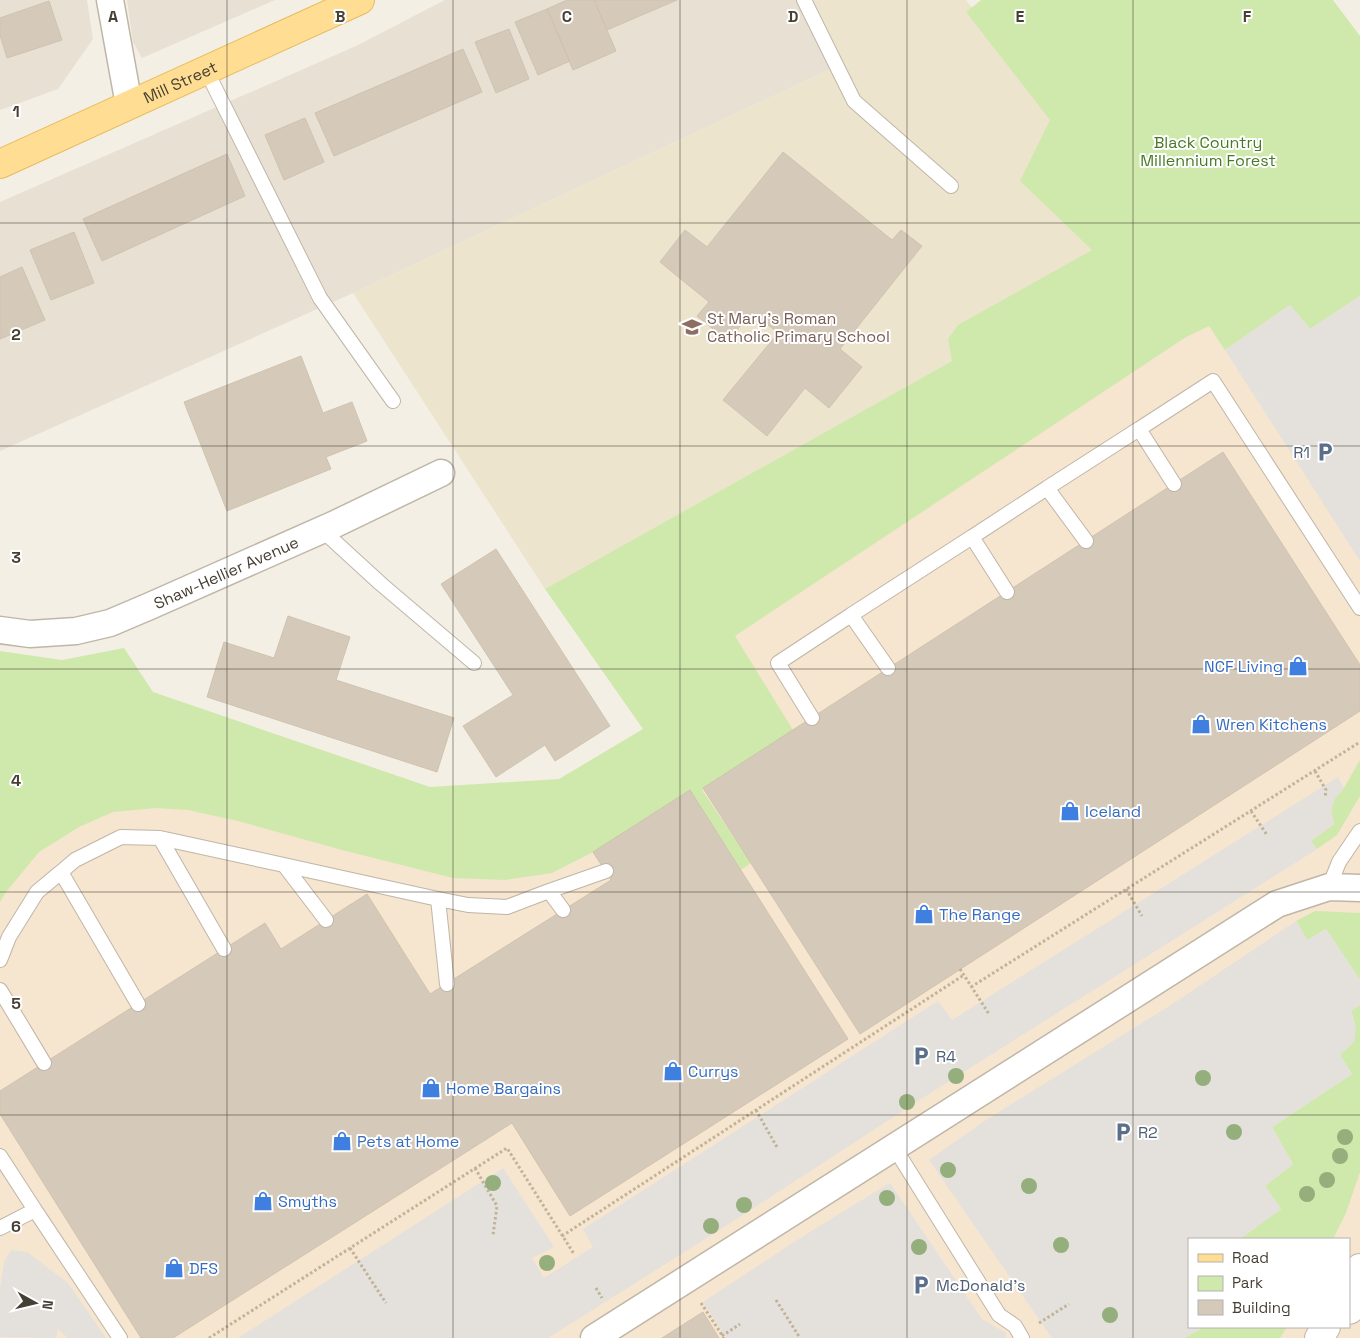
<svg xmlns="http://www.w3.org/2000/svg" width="1360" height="1338" font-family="'Space Grotesk',sans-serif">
<rect width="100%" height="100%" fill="#f3efe5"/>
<path fill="#e7e0d3" d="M0,0H87L93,39L58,89L0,110Z
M127,0H275L142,58L133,42Z
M445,0H800L833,68L353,293L0,451V202L356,46Z"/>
<path fill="#f6e5cf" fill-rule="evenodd" d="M1360,233V1338H0V695L512,815L671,741L545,589L952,361ZM1189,1239H1349V1327H1189Z"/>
<path fill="#ede4ce" d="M800,0H966L1153,242L952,361L545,589L353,293L833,68Z"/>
<path fill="#cfe9ac" d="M981,0H1333L1360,36V296L1310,329L1290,305L1225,350L1209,326L1186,337L735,636L793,730L702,790L751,863L741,870L690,790L593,852L552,873L505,880L453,878L342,850L238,821L188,810L156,808L113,812L79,827L39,852L6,892L0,902V651L62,660L124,648L153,692L430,787L559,779L643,729L545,589L952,361L948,339L958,325L1092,250L1020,181L1050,120L966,12Z
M1360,760V796L1337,835L1317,849L1311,841L1334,824L1331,811L1335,798L1344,788Z
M1315,911L1360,913V980L1326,929L1307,940L1296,921Z
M1360,1005V1172L1346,1213L1333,1239H1240L1281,1209L1265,1186L1293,1164L1272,1127L1352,1074L1340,1055L1356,1028L1351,1010Z
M1204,1327H1287L1280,1338H1184Z"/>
<path fill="#e4e1dd" d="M1360,296V561L1225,350L1290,305L1310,329Z
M1338,777L1344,788L1335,798L1331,811L1334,824L1311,841L1317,849L932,1092L729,1224L548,1338H238L503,1168L554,1247L532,1258L544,1278L593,1247L583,1229L938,1001L952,1020Z
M1296,921L1307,940L1326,929L1360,980V1005L1351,1011L1356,1028L1354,1042L1340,1055L1352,1074L1272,1127L1293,1164L1265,1186L1281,1209L1240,1239H1189V1327H1204L1184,1338H1052L929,1160L986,1120L1171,1005Z
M890,1183L982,1319L1006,1333L1005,1338H726L703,1302L808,1233Z
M11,1250L27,1252L68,1283L106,1338H68L58,1329L56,1338L0,1337V1289L4,1262Z"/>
<path fill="#d5caba" stroke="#d0c2ad" d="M567,0H594L616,51L573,70L547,9Z
M594,0H677L607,30Z
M49,1L62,40L7,58L0,35V18Z
M547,9L570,61L538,75L515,22Z
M509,29L529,79L496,93L475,42Z
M463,49L482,92L334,156L315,113Z
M305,118L324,162L284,180L265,135Z
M783,152L892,240L901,230L922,246L840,349L862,367L829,408L805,388L767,436L723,400L778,333L752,312L728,341L697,316L709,302L660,262L685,230L707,247Z
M227,154L245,196L102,261L83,219Z
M74,232L94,283L51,300L30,250Z
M22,267L45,320L0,339V277Z
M301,356L323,413L352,402L367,441L326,457L331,469L227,511L184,402Z
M1223,452L1360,665V711L860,1034L703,788Z
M496,549L610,726L555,761L545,745L496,777L463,726L513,695L441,584Z
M288,616L350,637L336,680L454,718L437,772L207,697L224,642L274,658Z
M690,790L848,1039L570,1216L512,1123L173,1338H141L0,1114V1091L265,923L281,949L367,894L430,994L611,880L593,852Z
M703,1312L719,1338H662Z"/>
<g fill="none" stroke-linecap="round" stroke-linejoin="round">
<defs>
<path id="service" d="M804,0L854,101L951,186
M206,70L320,298L393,401
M1139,429L1213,381L1360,608
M1047,488L1139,429L1174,484
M322,530L381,584L474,663
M972,537L1047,488L1086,541
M851,615L972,537L1007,592
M812,718L778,663L851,615L888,668
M1329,887L1339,862L1360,831
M563,910L549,891L606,871
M326,920L284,865L438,899
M224,949L160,838L284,865
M0,960L9,937L37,892L61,872
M447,984L438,899L468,905L507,907L549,891
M0,990L44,1063
M138,1004L61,872L75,860L121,837L160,838
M894,1147L999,1315L1015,1326L1022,1338
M0,1156L35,1210L0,1228
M35,1210L120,1338"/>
<g id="minor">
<path d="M110,0L129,105"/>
<path id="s1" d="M0,630L30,634L76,631L110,623L150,606L333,525L441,473"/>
<path d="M594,1338L1277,904L1329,887L1360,888"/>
</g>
<path id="tertiary" d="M1349,1288L1360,1268
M1349,1310L1360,1302
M1319,1338L1326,1327"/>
<g id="primary">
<path id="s2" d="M0,164L360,0"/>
</g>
</defs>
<use href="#service" stroke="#bfb6a7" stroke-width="16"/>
<use href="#minor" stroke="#bfb6a7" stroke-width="29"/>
<use href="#tertiary" stroke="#bfb6a7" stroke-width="30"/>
<use href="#primary" stroke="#e7bb5f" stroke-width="30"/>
<path stroke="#c1b298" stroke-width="3" stroke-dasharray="2.5 2.5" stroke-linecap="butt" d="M1315,771L1326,790L1325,798
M1251,811L1267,835
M1126,889L1142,916
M960,969L989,1014
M971,987L1360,742
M756,1110L778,1149
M475,1168L497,1206L493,1235
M562,1236L964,975
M350,1248L386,1303
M596,1288L602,1298
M776,1300L800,1338
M701,1303L724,1338
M1039,1323L1069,1304
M722,1336L740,1324
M209,1338L507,1148L574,1254"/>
<use href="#service" stroke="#fff" stroke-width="14"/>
<use href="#minor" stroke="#fff" stroke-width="26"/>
<use href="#tertiary" stroke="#fff" stroke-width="28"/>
<use href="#primary" stroke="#ffdd92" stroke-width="28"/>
</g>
<g fill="#94ae7c">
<circle cx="956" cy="1076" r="8"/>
<circle cx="1203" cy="1078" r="8"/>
<circle cx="907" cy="1102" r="8"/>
<circle cx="1234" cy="1132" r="8"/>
<circle cx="1345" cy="1137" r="8"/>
<circle cx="1340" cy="1156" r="8"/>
<circle cx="948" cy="1170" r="8"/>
<circle cx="1327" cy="1180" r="8"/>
<circle cx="493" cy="1183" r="8"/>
<circle cx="1029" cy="1186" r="8"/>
<circle cx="1307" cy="1194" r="8"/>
<circle cx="887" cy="1198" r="8"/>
<circle cx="744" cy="1205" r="8"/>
<circle cx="711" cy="1226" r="8"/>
<circle cx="1061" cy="1245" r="8"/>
<circle cx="919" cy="1247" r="8"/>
<circle cx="547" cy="1263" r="8"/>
<circle cx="1110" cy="1315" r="8"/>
</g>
<path fill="none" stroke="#463f34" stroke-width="1" stroke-opacity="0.55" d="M227,0V1338M453,0V1338M680,0V1338M907,0V1338M1133,0V1338M0,223H1360M0,446H1360M0,669H1360M0,892H1360M0,1115H1360"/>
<defs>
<symbol id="school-bare" viewBox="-9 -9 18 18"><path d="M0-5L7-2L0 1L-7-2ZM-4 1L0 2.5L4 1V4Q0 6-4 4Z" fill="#8d6e63" stroke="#fff" stroke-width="2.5" paint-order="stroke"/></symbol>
<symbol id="parking-bare" viewBox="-9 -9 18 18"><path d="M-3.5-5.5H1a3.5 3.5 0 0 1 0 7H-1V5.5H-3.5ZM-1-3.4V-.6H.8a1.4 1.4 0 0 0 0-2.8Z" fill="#5c6f8a" stroke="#fff" stroke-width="2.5" paint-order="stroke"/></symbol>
<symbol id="shop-bare" viewBox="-9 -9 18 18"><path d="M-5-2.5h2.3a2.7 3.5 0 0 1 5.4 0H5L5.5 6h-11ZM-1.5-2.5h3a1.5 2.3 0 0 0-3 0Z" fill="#3f7fe0" stroke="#fff" stroke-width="2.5" paint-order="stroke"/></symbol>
</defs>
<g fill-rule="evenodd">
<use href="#school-bare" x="678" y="313" width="28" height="28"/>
<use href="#parking-bare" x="1311" y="438" width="28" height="28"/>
<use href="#shop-bare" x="1284" y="652" width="28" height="28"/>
<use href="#shop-bare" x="1187" y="710" width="28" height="28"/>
<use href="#shop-bare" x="1056" y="797" width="28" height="28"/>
<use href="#shop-bare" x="910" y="900" width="28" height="28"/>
<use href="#parking-bare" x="907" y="1042" width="28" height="28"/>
<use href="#shop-bare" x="659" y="1057" width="28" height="28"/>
<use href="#shop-bare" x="417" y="1074" width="28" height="28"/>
<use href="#parking-bare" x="1109" y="1118" width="28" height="28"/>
<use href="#shop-bare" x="328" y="1127" width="28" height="28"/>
<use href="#shop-bare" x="249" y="1187" width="28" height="28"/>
<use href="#shop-bare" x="160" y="1254" width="28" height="28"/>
<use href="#parking-bare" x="907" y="1271" width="28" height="28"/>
</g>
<g text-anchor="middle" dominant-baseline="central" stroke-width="4" stroke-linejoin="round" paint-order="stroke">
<g font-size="16" fill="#463f34" stroke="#fff">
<text stroke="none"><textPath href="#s2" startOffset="198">Mill Street</textPath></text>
<text stroke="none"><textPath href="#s1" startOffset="238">Shaw-Hellier Avenue</textPath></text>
</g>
<g font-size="16" fill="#477926" stroke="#fff">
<text x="1208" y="142">Black Country<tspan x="1208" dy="18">Millennium Forest</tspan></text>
</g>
<g font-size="16" fill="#785e54" stroke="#fff" text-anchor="start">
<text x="707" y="318">St Mary's Roman<tspan x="707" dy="18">Catholic Primary School</tspan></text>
</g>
<g font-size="16" fill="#4e5e75" stroke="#fff" text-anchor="start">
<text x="1310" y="452" text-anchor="end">R1</text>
<text x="936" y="1056">R4</text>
<text x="1138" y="1132">R2</text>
<text x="936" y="1285">McDonald's</text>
</g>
<g font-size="16" fill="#366cbe" stroke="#fff" text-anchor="start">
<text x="1283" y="666" text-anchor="end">NCF Living</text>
<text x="1216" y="724">Wren Kitchens</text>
<text x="1085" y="811">Iceland</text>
<text x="939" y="914">The Range</text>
<text x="688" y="1071">Currys</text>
<text x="446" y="1088">Home Bargains</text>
<text x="357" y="1141">Pets at Home</text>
<text x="278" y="1201">Smyths</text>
<text x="189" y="1268">DFS</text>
</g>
</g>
<g font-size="16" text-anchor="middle" font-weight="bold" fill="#463f34" stroke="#fff" stroke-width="4" stroke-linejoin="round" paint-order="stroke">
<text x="113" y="22">A</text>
<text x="340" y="22">B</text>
<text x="567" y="22">C</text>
<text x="793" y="22">D</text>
<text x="1020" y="22">E</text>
<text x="1247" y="22">F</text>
<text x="16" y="117">1</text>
<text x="16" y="340">2</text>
<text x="16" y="563">3</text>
<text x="16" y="786">4</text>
<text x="16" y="1009">5</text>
<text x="16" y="1232">6</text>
</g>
<rect x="1188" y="1238" width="162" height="90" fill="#ffffff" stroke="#b5b2ae"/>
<rect x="1198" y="1254" width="25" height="8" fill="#ffdd92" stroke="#b5b2ae"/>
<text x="1232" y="1263" font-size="15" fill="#463f34">Road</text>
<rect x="1198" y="1276" width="25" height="15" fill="#cfe9ac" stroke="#b5b2ae"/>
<text x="1232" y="1288" font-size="15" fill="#463f34">Park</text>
<rect x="1198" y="1300" width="25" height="15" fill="#d5caba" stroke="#b5b2ae"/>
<text x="1232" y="1313" font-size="15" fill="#463f34">Building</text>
<g transform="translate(35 1303) rotate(98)" stroke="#ffffff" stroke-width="4" paint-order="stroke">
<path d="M0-4L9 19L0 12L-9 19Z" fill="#463f34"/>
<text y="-8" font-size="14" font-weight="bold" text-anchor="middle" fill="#463f34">N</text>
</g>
</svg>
